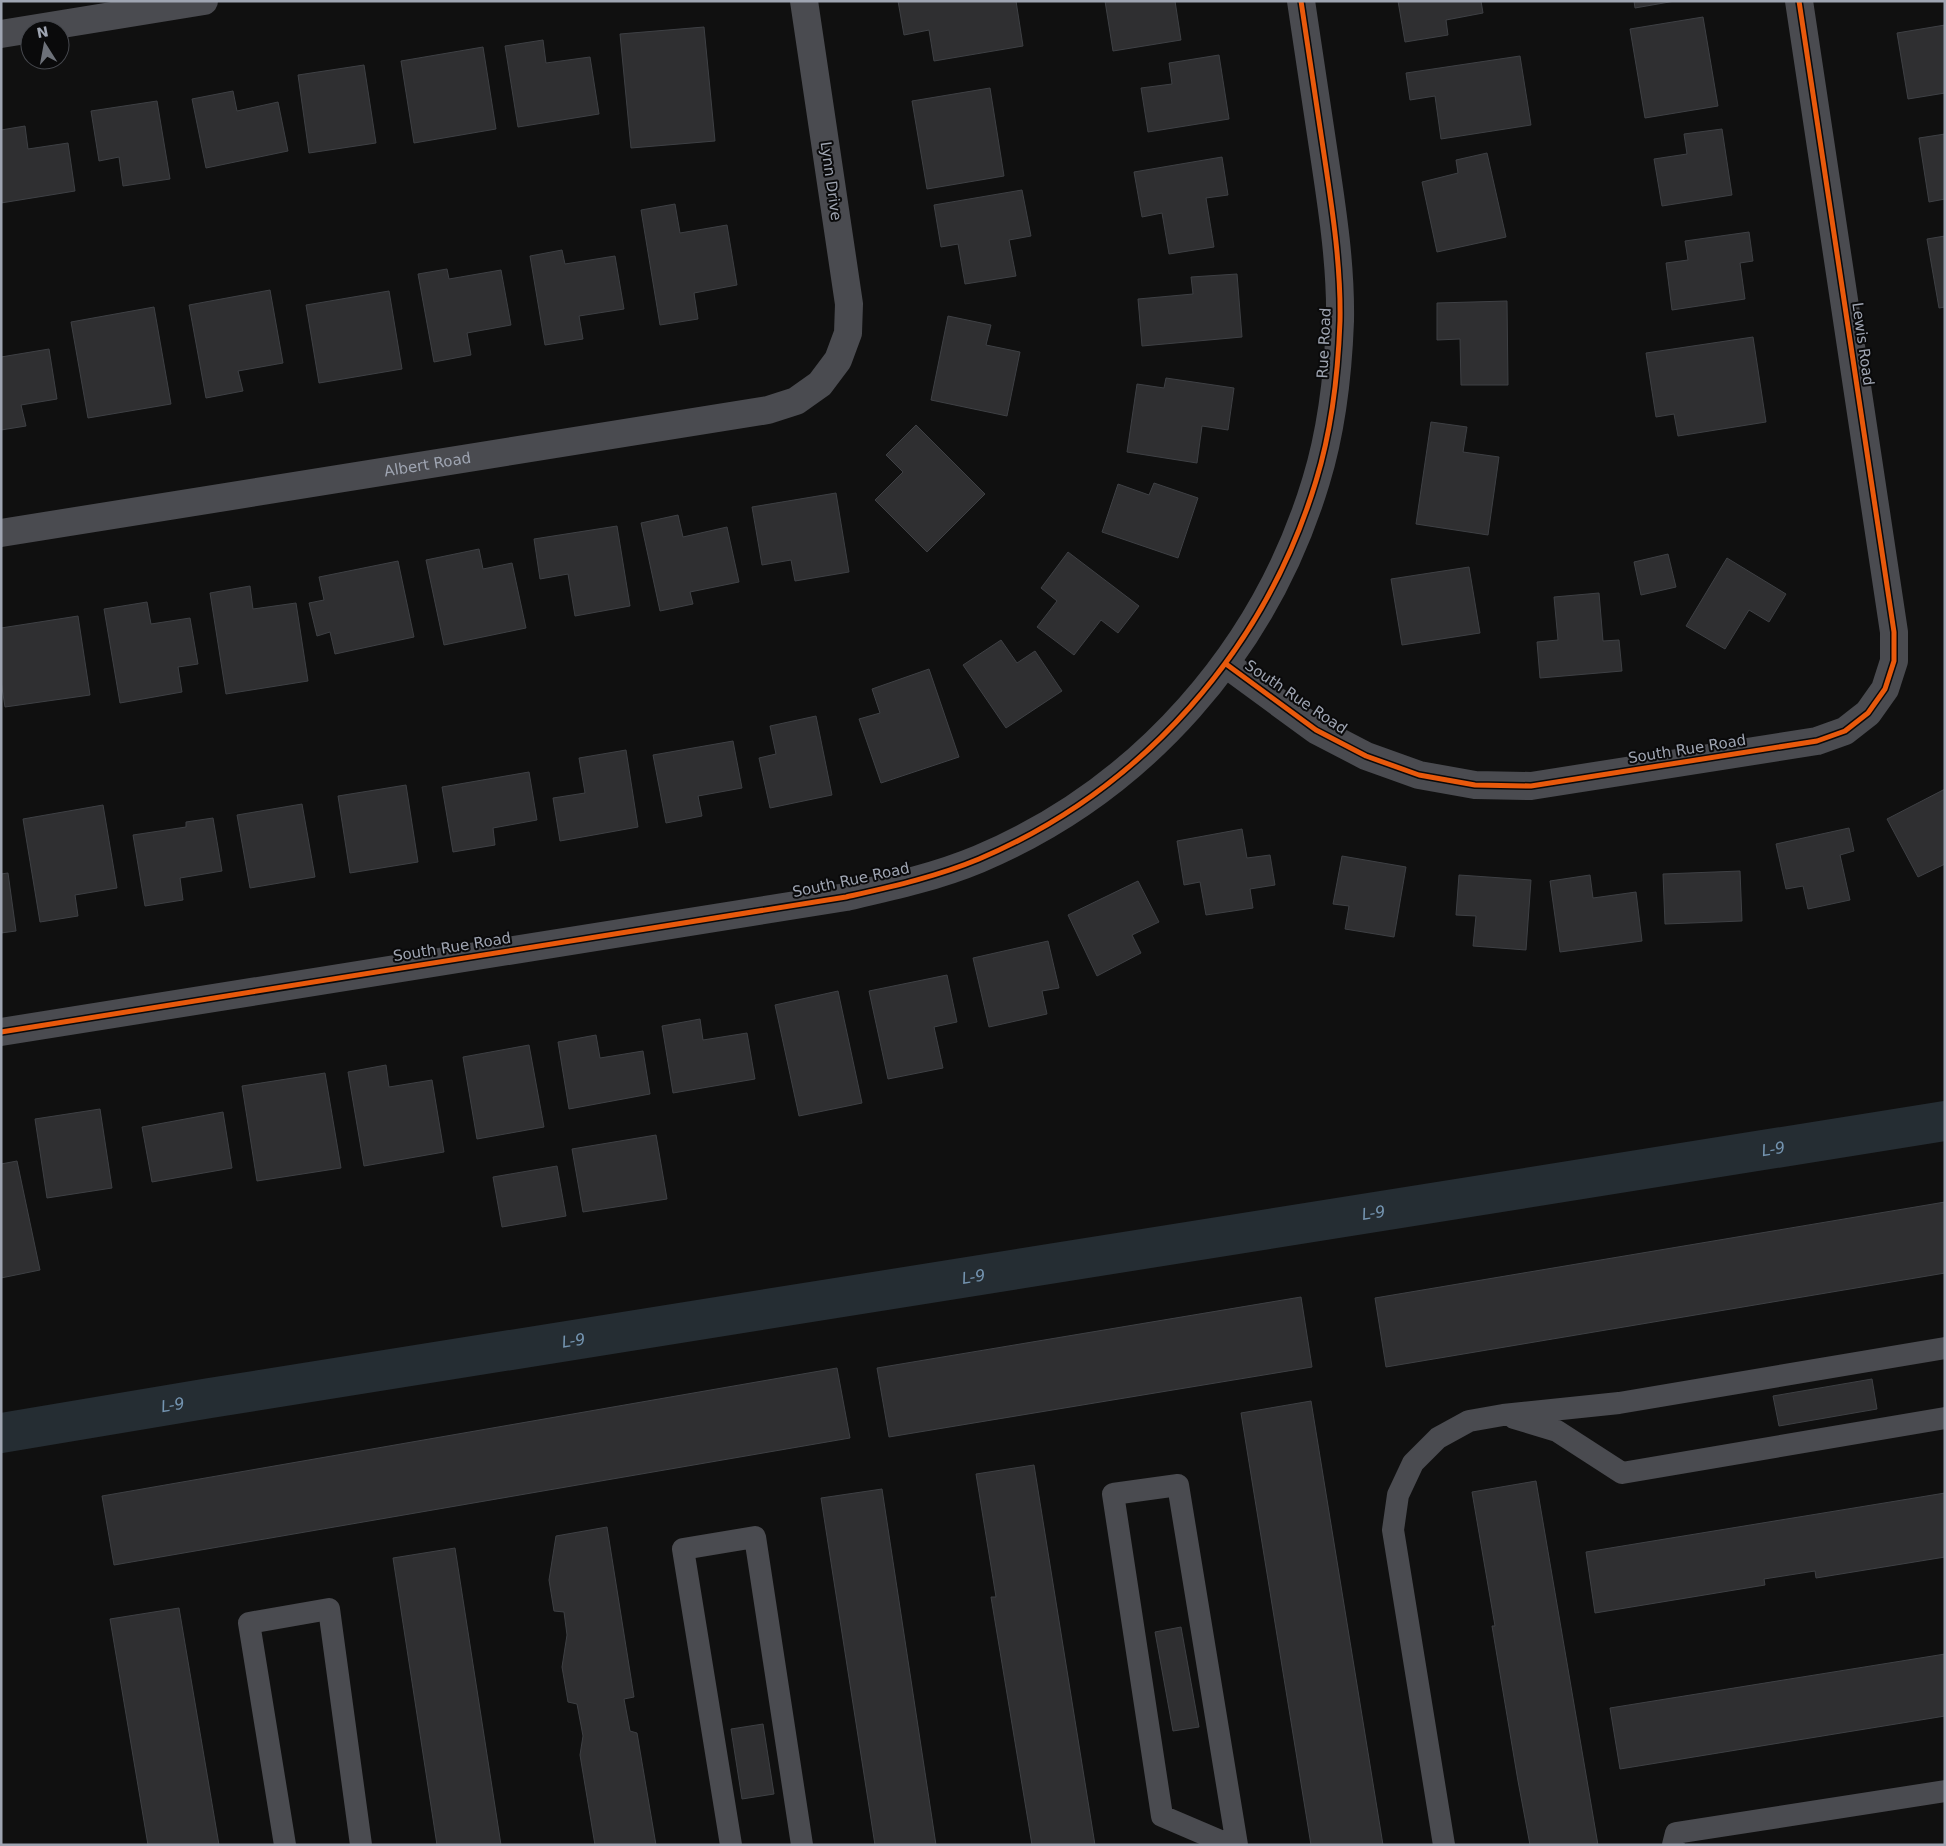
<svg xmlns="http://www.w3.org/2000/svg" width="1946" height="1846" font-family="'DejaVu Sans',sans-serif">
<rect width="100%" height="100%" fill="#101010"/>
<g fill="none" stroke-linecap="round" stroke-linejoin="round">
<path stroke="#252d33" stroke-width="40" id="s1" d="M1,1433L210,1398L1945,1121"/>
</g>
<path fill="#2f2f31" stroke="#3e4044" d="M898,1H1016L1023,46L934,61L929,30L904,35Z
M1105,1H1175L1181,40L1113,51Z
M1398,1H1481L1483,13L1446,20L1448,35L1405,42Z
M1634,1H1675L1635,8Z
M1703,17L1718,106L1645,118L1630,29Z
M1945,25V93L1908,99L1897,33Z
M704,27L715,141L631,148L620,34Z
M543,40L546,63L590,57L599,114L518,127L505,46Z
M483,47L496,129L414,143L401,61Z
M1219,55L1229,119L1148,132L1141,88L1172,84L1169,63Z
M1520,56L1531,125L1441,139L1435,96L1410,100L1406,73Z
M364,65L376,143L309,153L298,75Z
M990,88L1004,176L927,189L912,101Z
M233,91L237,111L278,102L288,151L206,168L192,99Z
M157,101L170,179L123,186L119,157L99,161L91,111Z
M25,126L28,149L68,143L75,191L1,203V130Z
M1722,129L1732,195L1662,206L1654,159L1687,154L1684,134Z
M1945,134V199L1929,202L1919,138Z
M1487,153L1506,237L1437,252L1422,182L1458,173L1456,160Z
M1222,157L1228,195L1206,198L1214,247L1169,254L1162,213L1142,217L1134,172Z
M1022,190L1031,236L1009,240L1016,276L965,284L958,244L941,247L934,205Z
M675,204L680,233L727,225L737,285L694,293L698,319L660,325L641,210Z
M1749,232L1753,261L1740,263L1745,299L1672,310L1666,263L1688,260L1685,241Z
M1945,236V307L1939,308L1927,239Z
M562,250L565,264L615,256L624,309L579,316L583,339L545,345L530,256Z
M447,269L449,279L501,270L511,325L467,333L471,355L434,362L418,274Z
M1237,274L1242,337L1142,346L1138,299L1193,294L1191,277Z
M270,290L283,363L238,371L243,391L206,398L189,305Z
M389,291L402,369L319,383L306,305Z
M1507,301L1508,385H1461L1460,339L1437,340V303Z
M154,307L171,404L88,418L71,322Z
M948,316L991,325L986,345L1020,352L1007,416L931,400Z
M1753,337L1766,422L1678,436L1674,414L1656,417L1646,353Z
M49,349L57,399L21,405L26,426L1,430V357Z
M1166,378L1234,388L1228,430L1202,426L1197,463L1127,452L1137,384L1164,388Z
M1431,422L1467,427L1463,452L1499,457L1488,535L1416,524Z
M916,425L985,494L927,552L875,500L903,472L886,455Z
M1154,483L1198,498L1178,558L1102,532L1118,484L1149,495Z
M836,493L849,572L795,581L791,560L762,565L752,507Z
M678,515L683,537L727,527L739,582L690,592L693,604L660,611L641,523Z
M617,526L630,606L575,616L568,574L540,579L534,539Z
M479,549L483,569L512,563L526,628L444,645L426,560Z
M1068,552L1139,606L1118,633L1101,620L1074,655L1037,627L1057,601L1041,588Z
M1668,554L1676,587L1641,595L1634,562Z
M1727,558L1786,594L1769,622L1749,610L1725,649L1686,626Z
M398,561L414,637L335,654L330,632L317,636L309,603L324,600L319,577Z
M1469,567L1480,633L1402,645L1391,579Z
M250,586L253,609L296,603L308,681L226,694L210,593Z
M1599,593L1603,641L1619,640L1622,671L1540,678L1537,642L1558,640L1554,597Z
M147,602L151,624L190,618L198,664L178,667L182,692L120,703L104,609Z
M78,616L90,695L5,707L1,681V628Z
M1001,640L1017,663L1035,651L1062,691L1006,728L963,665Z
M929,669L959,757L881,783L859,719L880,713L872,689Z
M816,716L832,795L770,808L759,758L776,754L770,726Z
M733,741L742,788L698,796L702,816L666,823L653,755Z
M626,750L638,827L560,841L553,798L585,793L579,758Z
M529,772L537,820L493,828L495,845L453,852L442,787Z
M406,785L418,862L350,873L338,796Z
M1945,789V864L1918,877L1887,819Z
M302,804L315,877L250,888L237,815Z
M103,805L117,888L75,895L78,916L40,922L23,819Z
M213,818L222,871L180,878L183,900L145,906L133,835L186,827V822Z
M1849,828L1854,851L1840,855L1850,900L1808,909L1803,886L1786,889L1776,844Z
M1242,829L1247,858L1270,855L1275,885L1250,889L1253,908L1206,915L1200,882L1184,885L1177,841Z
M1342,856L1406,867L1394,937L1345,929L1349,906L1333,904Z
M1740,871L1742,921L1665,924L1663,874Z
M8,873L16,931L1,933V874Z
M1459,875L1531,880L1526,950L1473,946L1476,916L1456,915Z
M1590,875L1593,898L1636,892L1642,941L1560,952L1550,881Z
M1138,881L1159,922L1132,935L1141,953L1097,976L1068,915Z
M1048,941L1059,988L1042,991L1047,1014L989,1027L973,958Z
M947,975L957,1022L934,1027L943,1068L888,1079L869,991Z
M838,991L862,1103L799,1116L775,1005Z
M700,1019L703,1040L747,1033L755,1079L673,1093L662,1026Z
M596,1035L600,1058L643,1051L650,1094L569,1109L558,1042Z
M529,1045L544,1127L477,1139L463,1057Z
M386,1065L389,1087L432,1080L444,1152L364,1166L348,1072Z
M325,1073L341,1168L257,1181L242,1086Z
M100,1109L112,1188L47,1198L35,1119Z
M223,1112L232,1168L152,1182L142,1127Z
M656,1135L667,1199L583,1212L572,1149Z
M17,1161L40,1270L1,1278V1164Z
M557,1166L566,1216L502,1227L493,1177Z
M1945,1202V1273L1386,1367L1375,1298Z
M1301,1297L1312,1367L889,1437L877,1368Z
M837,1368L850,1438L114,1565L102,1496Z
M1872,1379L1877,1409L1779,1426L1773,1396Z
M1311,1401L1383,1845H1311L1241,1413Z
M1034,1465L1095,1845H1032L991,1597H996L976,1474Z
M1536,1481L1598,1845H1530L1518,1781L1492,1626H1495L1472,1492Z
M882,1489L936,1845H875L821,1498Z
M1945,1493V1557L1816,1578L1815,1571L1764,1579L1765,1585L1595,1613L1586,1552Z
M607,1527L634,1697L624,1699L630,1731L637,1733L656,1845H595L580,1755L583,1736L577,1704L568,1702L562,1667L567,1635L564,1612L554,1611L549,1580L556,1536Z
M455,1548L501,1845H437L393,1558Z
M179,1608L219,1845H148L110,1619Z
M1181,1627L1199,1727L1173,1731L1155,1632Z
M1945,1654V1716L1620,1769L1610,1708Z
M763,1724L774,1794L742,1799L731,1729Z"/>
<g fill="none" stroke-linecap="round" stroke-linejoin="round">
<path stroke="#4a4b50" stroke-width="22" d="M1514,1418L1557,1431L1622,1473L1945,1418
M285,1845L249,1623L329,1609L361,1845
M731,1845L683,1549L755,1537L802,1845
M1230,1845L1162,1816L1113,1494L1178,1485L1237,1845
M1444,1845L1393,1530L1398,1495L1413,1463L1438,1438L1469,1421L1503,1415L1619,1403L1945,1348
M1673,1845L1676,1833L1945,1791"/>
<g stroke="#4a4b50" stroke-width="28">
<path d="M1,34L204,1"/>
<path id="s2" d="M1,533L768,410L796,401L820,384L838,360L848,333L849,304L804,1"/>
<path d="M1226,664L1316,730L1366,756L1419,775L1475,785L1531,786L1817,741L1845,731L1868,713L1885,689L1894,661V632L1799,1"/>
<path d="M1,1032L846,897C890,887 936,877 979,859C1142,790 1265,650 1316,481C1332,429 1338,375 1340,321C1341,268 1333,214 1325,161C1317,108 1309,54 1301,1"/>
</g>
<defs>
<path id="cycleway" d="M1226,664L1316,730L1366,756L1419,775L1475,785L1531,786L1817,741L1845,731L1868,713L1885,689L1894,661V632L1799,1
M1,1032L846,897C890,887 936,877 979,859C1142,790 1265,650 1316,481C1332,429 1338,375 1340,321C1341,268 1333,214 1325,161C1317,108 1309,54 1301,1"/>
</defs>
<use href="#cycleway" stroke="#0a0a0b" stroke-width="8"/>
<use href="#cycleway" stroke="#e8590c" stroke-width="5"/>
</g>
<g text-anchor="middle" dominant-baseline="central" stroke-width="4" stroke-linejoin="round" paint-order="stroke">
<g font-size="15" fill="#9fa5b2" stroke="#0a0a0b">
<text transform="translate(831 181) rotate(82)">Lynn Drive</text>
<text transform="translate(1324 343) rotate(-87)">Rue Road</text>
<text transform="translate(1863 344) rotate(82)">Lewis Road</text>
<text stroke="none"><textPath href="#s2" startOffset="432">Albert Road</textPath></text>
<text transform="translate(1296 697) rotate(34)">South Rue Road</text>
<text transform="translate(1687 749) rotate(-9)">South Rue Road</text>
<text transform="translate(851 880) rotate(-12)">South Rue Road</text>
<text transform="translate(452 947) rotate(-9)">South Rue Road</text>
</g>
<g font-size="16" font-style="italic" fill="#7494b0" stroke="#0a0a0b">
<text stroke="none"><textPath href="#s1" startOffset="1795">L-9</textPath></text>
<text stroke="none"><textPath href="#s1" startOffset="1390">L-9</textPath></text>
<text stroke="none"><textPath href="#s1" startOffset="985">L-9</textPath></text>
<text stroke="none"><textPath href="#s1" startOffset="580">L-9</textPath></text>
<text stroke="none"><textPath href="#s1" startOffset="174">L-9</textPath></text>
</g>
</g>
<rect width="1946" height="1846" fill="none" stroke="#9fa5b2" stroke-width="5"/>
<g transform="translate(45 45) rotate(349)"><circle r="24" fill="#0a0a0b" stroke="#46484e"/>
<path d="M0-4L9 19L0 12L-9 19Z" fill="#6d7179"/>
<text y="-8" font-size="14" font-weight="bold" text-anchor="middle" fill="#9fa5b2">N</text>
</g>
</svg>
